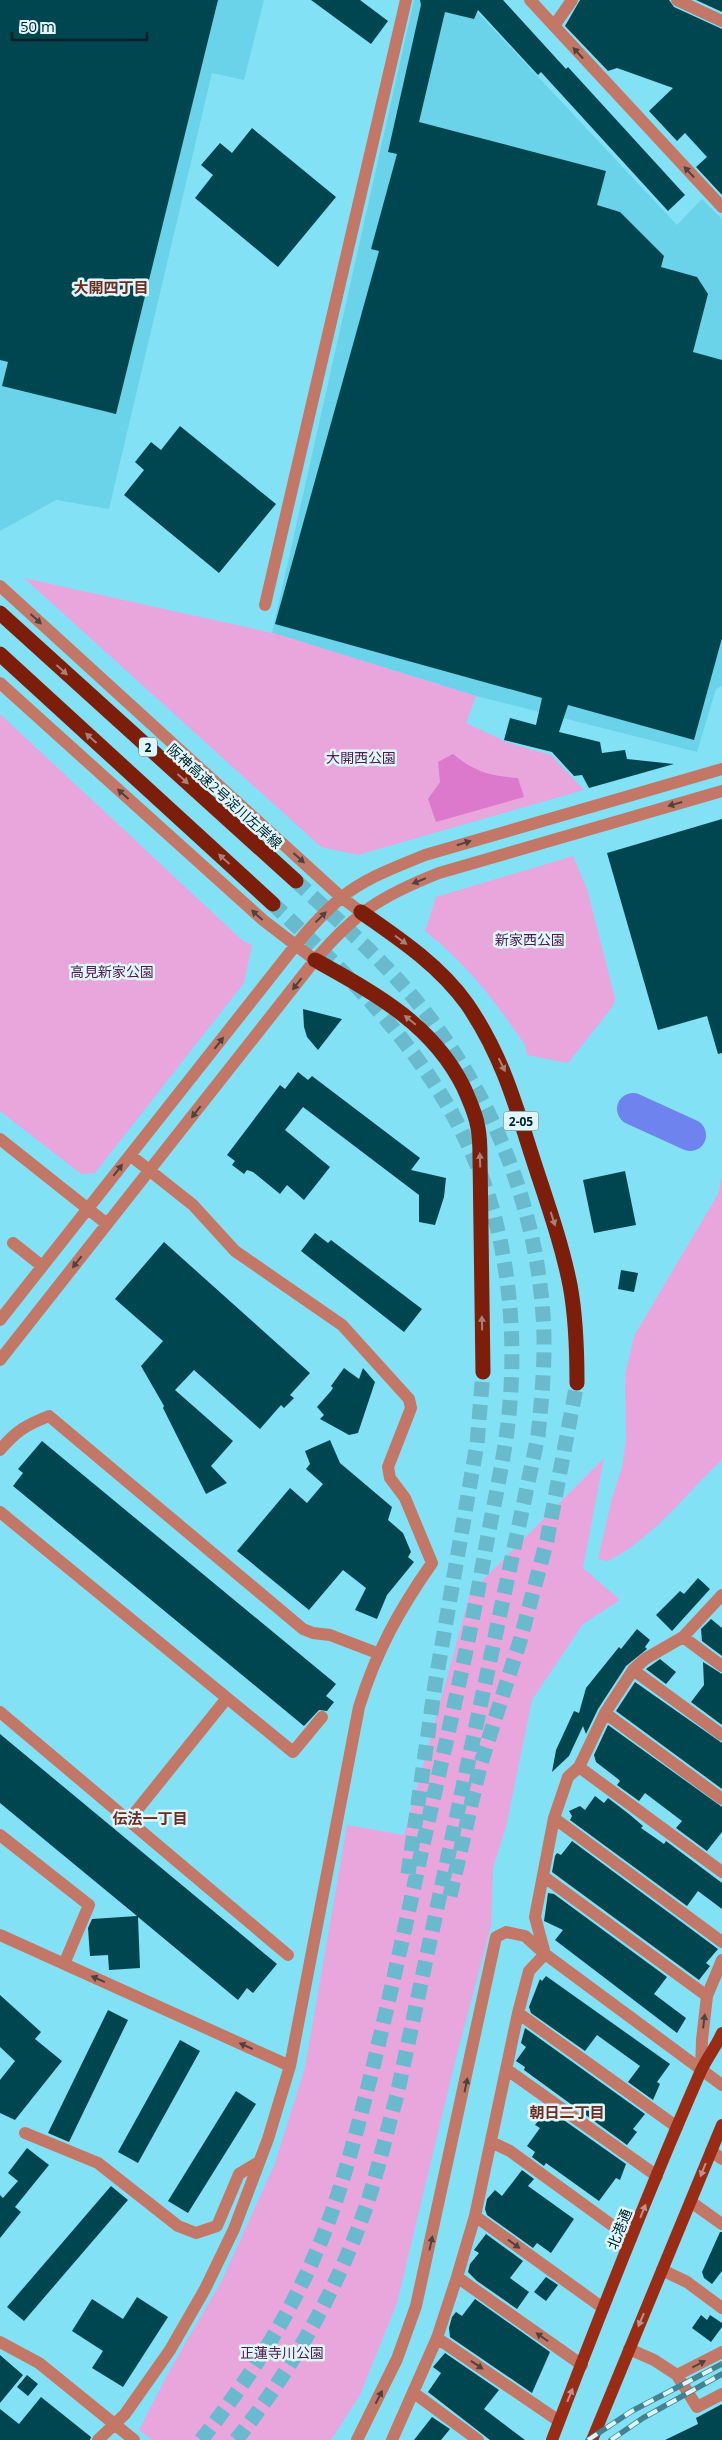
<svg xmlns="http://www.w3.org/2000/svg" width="722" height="2440" font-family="'Open Sans','Noto Sans JP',sans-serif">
<rect width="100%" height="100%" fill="#83e1f6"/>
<path fill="#6bd3e9" d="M0,0H264L244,80L212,73L109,509L56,500L0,531Z
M414,0H466L677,225L702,199L722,219V686L716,689L697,752L476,696L272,633Z"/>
<path fill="#e9a6dd" d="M24,578L277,634L476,696L466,723L509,743L551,755L584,790L358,855L321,847Z
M0,714L242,940L252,945L244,983L95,1173L81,1174L0,1111Z
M573,856L587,889L615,998L613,1006L568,1063L527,1055L525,1045C495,1001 467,964 425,931L436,897Z
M722,1177V1460C685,1494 654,1538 608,1561L598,1559L612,1498L622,1467L626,1440L625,1375L634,1336L718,1194Z
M604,1458L583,1568L620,1600L583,1624L532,1700L506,1827L493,1868L491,1926L455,2062L397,2303L360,2395L331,2440H152L139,2430L167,2375L222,2280L275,2163L305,2067L347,1825L404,1835L470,1593Z"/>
<path fill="#dc79cd" d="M453,754C475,772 490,776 518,778L524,797L436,822L428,799L440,782L438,762Z"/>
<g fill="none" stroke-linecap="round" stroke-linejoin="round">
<path stroke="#6f83ee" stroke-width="32" d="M633,1109L690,1135"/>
</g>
<path fill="#004651" d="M0,0H218L116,414L2,386L8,362L0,360Z
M311,0H360L388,21L371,44Z
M420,0H503L566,69L568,67L685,195L668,211L541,72L538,75L478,10L474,19L445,12L419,122L606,171L597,205L620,212L664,256L661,267L697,277L708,294L693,352L722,360V638L694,740L568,705L559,732L600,742L602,753L625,750L627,759L674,764L589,788L582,775L574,776L552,752L504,740L510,718L536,725L542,698L275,624L379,251L371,249L397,154L388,152L421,5Z
M580,0H669L674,7L722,29V195L696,167L707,157L685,133L677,141L649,111L673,88L617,68L608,71L565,26Z
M696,0H722V12Z
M252,128L336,197L278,267L195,198L213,175L201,165L220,143L232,153Z
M180,426L276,504L219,573L124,495L144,470L135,462L151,442L161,450Z
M722,819V1053L718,1054L707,1016L658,1030L607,853Z
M303,1009L342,1019L318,1050L307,1037L304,1027Z
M298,1072L308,1080L312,1076L420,1158L411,1170L446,1178L444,1197L435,1225L419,1222V1195L303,1107L285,1130L330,1167L304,1200L287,1185L280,1194L253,1172L247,1170L244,1174L232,1165L235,1161L227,1155L280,1085L285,1089Z
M625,1171L636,1225L594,1233L583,1180Z
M315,1233L328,1243L331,1240L422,1309L404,1332L301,1251Z
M164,1242L310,1373L290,1395L294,1398L284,1408L281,1405L260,1429L194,1370L175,1390L233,1441L211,1466L227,1483L206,1494L163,1408L164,1406L141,1366L163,1341L115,1299Z
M621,1270L638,1273L634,1292L618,1289Z
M344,1368L359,1379L363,1368L375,1382L358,1433L349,1435L320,1419L324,1415L317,1407L331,1391L333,1388L331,1386Z
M330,1440L340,1463L392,1507L388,1520L403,1533L411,1552L408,1557L414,1562L387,1595L377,1619L355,1610L366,1588L343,1570L309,1610L237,1551L290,1488L307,1503L323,1484L306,1469L310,1464L305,1451Z
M42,1441L336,1684L326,1696L334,1702L327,1711L319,1710L304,1726L13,1486L23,1473L18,1469Z
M698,1578L710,1589L672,1631L656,1615L680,1591L684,1594Z
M711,1619L722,1628V1656L702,1641L701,1629Z
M637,1629L650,1640L645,1647L647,1649L626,1666L598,1709L586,1734L583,1726L569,1756L552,1772L556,1750L574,1711L579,1713L586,1688L619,1647L621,1649Z
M660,1659L676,1672L666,1684L646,1669Z
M703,1662L722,1674V1725L691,1702L704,1685Z
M635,1682L722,1743V1789L616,1711Z
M608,1725L722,1807V1832L707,1851L676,1828L682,1821L645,1793L639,1801L617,1785L620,1781L618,1779L596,1762L594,1755Z
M0,1734L277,1964L253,1993L247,1988L238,2000L138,1917L140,1968L109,1970L108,1955L90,1956L88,1928L92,1919L137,1916L0,1803Z
M595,1796L604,1803L608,1798L629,1814L643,1826L641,1828L664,1844L666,1841L722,1883V1909L698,1891L687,1906L570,1820L572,1816L569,1811L580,1806L585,1810Z
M572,1841L718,1949L706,1963L710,1966L699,1980L552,1872L555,1856L557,1853L561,1855Z
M548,1893L554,1894L667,1977L654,1994L686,2018L677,2033L555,1940L563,1930L544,1921Z
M546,1976L670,2064L657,2082L660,2084L653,2100L628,2082L640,2066L597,2035L585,2051L531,2013L529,2007L540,1979L542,1981Z
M0,1995L41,2032L35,2039L62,2061L15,2120L0,2113V2080L15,2061L0,2047Z
M108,2010L128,2020L69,2142L48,2133Z
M525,2028L645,2114L633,2129L637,2132L627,2145L524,2070L525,2067L516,2061L526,2047L521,2043Z
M180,2040L200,2051L138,2163L118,2152Z
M236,2091L256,2104L188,2213L168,2201Z
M548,2109L626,2164L620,2180L616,2178L599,2201L546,2163L544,2166L532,2157L535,2152L527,2146L540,2128L535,2125Z
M27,2148L49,2165L15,2207L21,2212L0,2238V2195L3,2198L18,2181L8,2173Z
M522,2170L534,2179L528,2186L574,2219L551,2253L537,2243L533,2248L487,2215L485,2209L487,2199L495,2190L502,2196Z
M111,2186L128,2200L24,2321L7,2307Z
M720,2232H722V2271L712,2284L704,2278L702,2272Z
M486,2234L523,2261L510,2278L529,2292L517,2309L477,2281L468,2272L470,2264L479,2253L474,2250Z
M546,2277L558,2285L546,2301L534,2292Z
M137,2297L168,2317L123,2387L92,2368L103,2351L72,2331L92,2299L123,2319Z
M475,2299L550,2352L532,2393L450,2337L449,2328L452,2317L456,2312L462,2316Z
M701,2315L707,2320L710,2315L722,2323V2327L711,2342L692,2328Z
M445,2353L499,2390L484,2409L525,2440H490L428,2392L441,2373L433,2367Z
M0,2355L23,2375L0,2403Z
M27,2375L38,2384L28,2396L17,2387Z
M41,2397L91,2437L90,2440H0V2409L19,2424Z
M722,2404V2440H665L698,2424L696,2418Z
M432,2417L450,2429L441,2440H414Z"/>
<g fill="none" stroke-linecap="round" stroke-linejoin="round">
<path stroke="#69bacc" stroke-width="15" stroke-dasharray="15 8" stroke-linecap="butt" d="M408,1874L435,1685L477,1444L483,1372
M450,1896L480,1766L520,1641L547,1540L577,1383
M201,2440C247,2382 286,2322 315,2255C341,2196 356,2133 372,2071C389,2000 405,1929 420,1858C443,1754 468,1651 486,1546C493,1508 502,1469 507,1431C517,1355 512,1271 489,1198C450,1076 364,989 273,904
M236,2440C292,2370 339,2287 368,2201C379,2166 387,2130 397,2095L538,1436C542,1396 546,1355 543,1315C536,1212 498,1111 437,1028C398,973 345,927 296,881"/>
<path stroke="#c37767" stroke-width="12" d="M530,0L722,207
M677,0L722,21
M554,26L572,0
M0,586L341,897L361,912
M265,605L406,0
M0,683L263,920L315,960
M0,1139L107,1224
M13,1243L42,1266
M0,1320L295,946C309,929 324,912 341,898C365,878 396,867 425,855L722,769
M0,1360L315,960C356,912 381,896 439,873L722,791
M0,1450C16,1431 26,1425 49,1416L303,1629L313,1633L330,1635L377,1653
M0,1512L293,1752L322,1717
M683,1637L722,1666
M633,1670L722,1735
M0,1712L288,1955
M605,1713L722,1799
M579,1767L722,1872
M554,1818L722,1942
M129,1820L227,1698
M0,1835L89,1905L64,1964
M543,1876L707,1996
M0,1935L290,2066
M518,2013L677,2127
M506,2069L657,2176
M701,2070L702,2040L707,1996L722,1960
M25,2133L98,2163L178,2226L196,2233L217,2226L239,2174L259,2162
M491,2142L510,2151L631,2239
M711,2151L722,2159
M691,2202L722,2224
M475,2216L603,2308
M662,2270L687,2282L722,2308
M457,2277L582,2365
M437,2338L559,2421
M0,2342L39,2363L134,2440
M629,2349L654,2360L677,2375L697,2407L722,2394
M677,2375L722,2352
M414,2393L478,2440
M98,2440L125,2414L170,2350L205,2289L234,2229L268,2139L290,2066L359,1707C376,1652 399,1610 432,1563L405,1498L390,1478L388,1467L411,1408L409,1399L342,1325L235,1251L193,1205L130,1155
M357,2440L397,2359L416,2306L496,1937L506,1932L525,1936L545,1954L722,2085
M392,2440L437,2338L457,2277L475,2216L518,2013L529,1971L545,1954L535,1917L554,1818L568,1777L579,1767L605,1713L633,1670L645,1659L683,1637L722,1595"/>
<path stroke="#9a2c15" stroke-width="12" d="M552,2440C599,2317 647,2194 700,2073C706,2059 716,2047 722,2033
M592,2440L722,2125"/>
<path stroke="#7c1e0a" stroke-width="15" d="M0,613L296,881
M0,654L273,904
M361,912C400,939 440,966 467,1004C500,1052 514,1099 531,1153C545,1197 561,1240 570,1285C576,1317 577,1350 577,1383
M315,960C374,993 433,1024 464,1088C469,1100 476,1114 478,1128C480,1138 480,1148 480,1158L483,1372"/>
<defs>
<path id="rail" d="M588,2440L632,2411L722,2364
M611,2440L643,2418L722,2374"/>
</defs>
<use href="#rail" stroke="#438290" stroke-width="5.5"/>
<use href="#rail" stroke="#ddf7fd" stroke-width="4" stroke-dasharray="11" stroke-linecap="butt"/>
</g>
<defs><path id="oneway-solid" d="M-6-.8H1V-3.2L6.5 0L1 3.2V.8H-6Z" transform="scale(1.25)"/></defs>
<g fill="#4f423f">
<use href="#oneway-solid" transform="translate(578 53) rotate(-133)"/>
<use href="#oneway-solid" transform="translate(689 172) rotate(-133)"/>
<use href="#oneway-solid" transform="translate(36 619) rotate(42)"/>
<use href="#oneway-solid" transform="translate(123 794) rotate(-138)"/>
<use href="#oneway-solid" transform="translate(675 804) rotate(164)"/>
<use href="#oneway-solid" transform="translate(464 843) rotate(-17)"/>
<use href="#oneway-solid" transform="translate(299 858) rotate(42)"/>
<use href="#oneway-solid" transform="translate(419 881) rotate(158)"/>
<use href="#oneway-solid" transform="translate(257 915) rotate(-138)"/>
<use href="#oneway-solid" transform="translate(321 917) rotate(-44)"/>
<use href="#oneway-solid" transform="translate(297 984) rotate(128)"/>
<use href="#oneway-solid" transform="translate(219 1043) rotate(-52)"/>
<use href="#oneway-solid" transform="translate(196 1112) rotate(128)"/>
<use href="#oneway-solid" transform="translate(118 1170) rotate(-52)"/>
<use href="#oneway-solid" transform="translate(77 1262) rotate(128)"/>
<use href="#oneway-solid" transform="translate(98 1979) rotate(-156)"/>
<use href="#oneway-solid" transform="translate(704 2021) rotate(-83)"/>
<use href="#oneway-solid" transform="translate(246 2046) rotate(-156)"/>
<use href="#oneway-solid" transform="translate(466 2085) rotate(-78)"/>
<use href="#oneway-solid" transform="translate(431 2243) rotate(-78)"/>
<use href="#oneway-solid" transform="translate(514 2244) rotate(36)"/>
<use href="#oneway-solid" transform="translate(542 2337) rotate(-145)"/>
<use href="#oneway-solid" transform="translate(699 2364) rotate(-27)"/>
<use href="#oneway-solid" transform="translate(477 2365) rotate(34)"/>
<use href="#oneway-solid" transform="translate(379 2397) rotate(-63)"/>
</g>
<g fill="#a88077">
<use href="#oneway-solid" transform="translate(62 670) rotate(42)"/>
<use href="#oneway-solid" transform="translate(91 738) rotate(-138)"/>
<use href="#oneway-solid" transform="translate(183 779) rotate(42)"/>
<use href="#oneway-solid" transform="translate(224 859) rotate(-138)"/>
<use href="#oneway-solid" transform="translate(401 940) rotate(36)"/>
<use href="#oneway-solid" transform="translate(410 1020) rotate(-141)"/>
<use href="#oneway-solid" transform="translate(502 1065) rotate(64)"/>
<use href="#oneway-solid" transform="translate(480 1160) rotate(-92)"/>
<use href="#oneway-solid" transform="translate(553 1219) rotate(72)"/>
<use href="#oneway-solid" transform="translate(482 1323) rotate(-91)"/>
</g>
<g fill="#bc9289">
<use href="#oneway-solid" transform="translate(703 2170) rotate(112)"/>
<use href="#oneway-solid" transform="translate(643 2211) rotate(-68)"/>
<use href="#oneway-solid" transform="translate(641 2320) rotate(113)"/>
<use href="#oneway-solid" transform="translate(570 2395) rotate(-68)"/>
</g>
<g text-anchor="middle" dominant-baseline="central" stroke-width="5" stroke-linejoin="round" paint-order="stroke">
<g fill="#ddf7fd" stroke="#436066" stroke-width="1">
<rect x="139" y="737.5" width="18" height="19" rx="4"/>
<rect x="503.5" y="1111.5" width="35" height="19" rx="4"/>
</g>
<g font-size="12" font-weight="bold" fill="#011f25">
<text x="148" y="747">2</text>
<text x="521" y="1121">2-05</text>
</g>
<g font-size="14" fill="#55184e" stroke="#ddf7fd">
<text x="361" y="757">大開西公園</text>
<text x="530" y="939">新家西公園</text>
<text x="112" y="971">高見新家公園</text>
<text x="282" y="2352">正蓮寺川公園</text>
</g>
<g font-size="14" fill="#011f25" stroke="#ddf7fd">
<text transform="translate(225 796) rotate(42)">阪神高速2号淀川左岸線</text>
<text transform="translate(619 2229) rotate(-68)">北港通</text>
</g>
<g font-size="15" font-weight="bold" fill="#6f2b1e" stroke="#ddf7fd">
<text x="111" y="287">大開四丁目</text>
<text x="150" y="1818">伝法一丁目</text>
<text x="567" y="2112">朝日二丁目</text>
</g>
</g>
<path d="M12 32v8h135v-8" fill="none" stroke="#011f25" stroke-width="2.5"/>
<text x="20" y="32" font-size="15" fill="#011f25" stroke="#ddf7fd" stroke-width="4" paint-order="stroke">50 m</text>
</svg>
